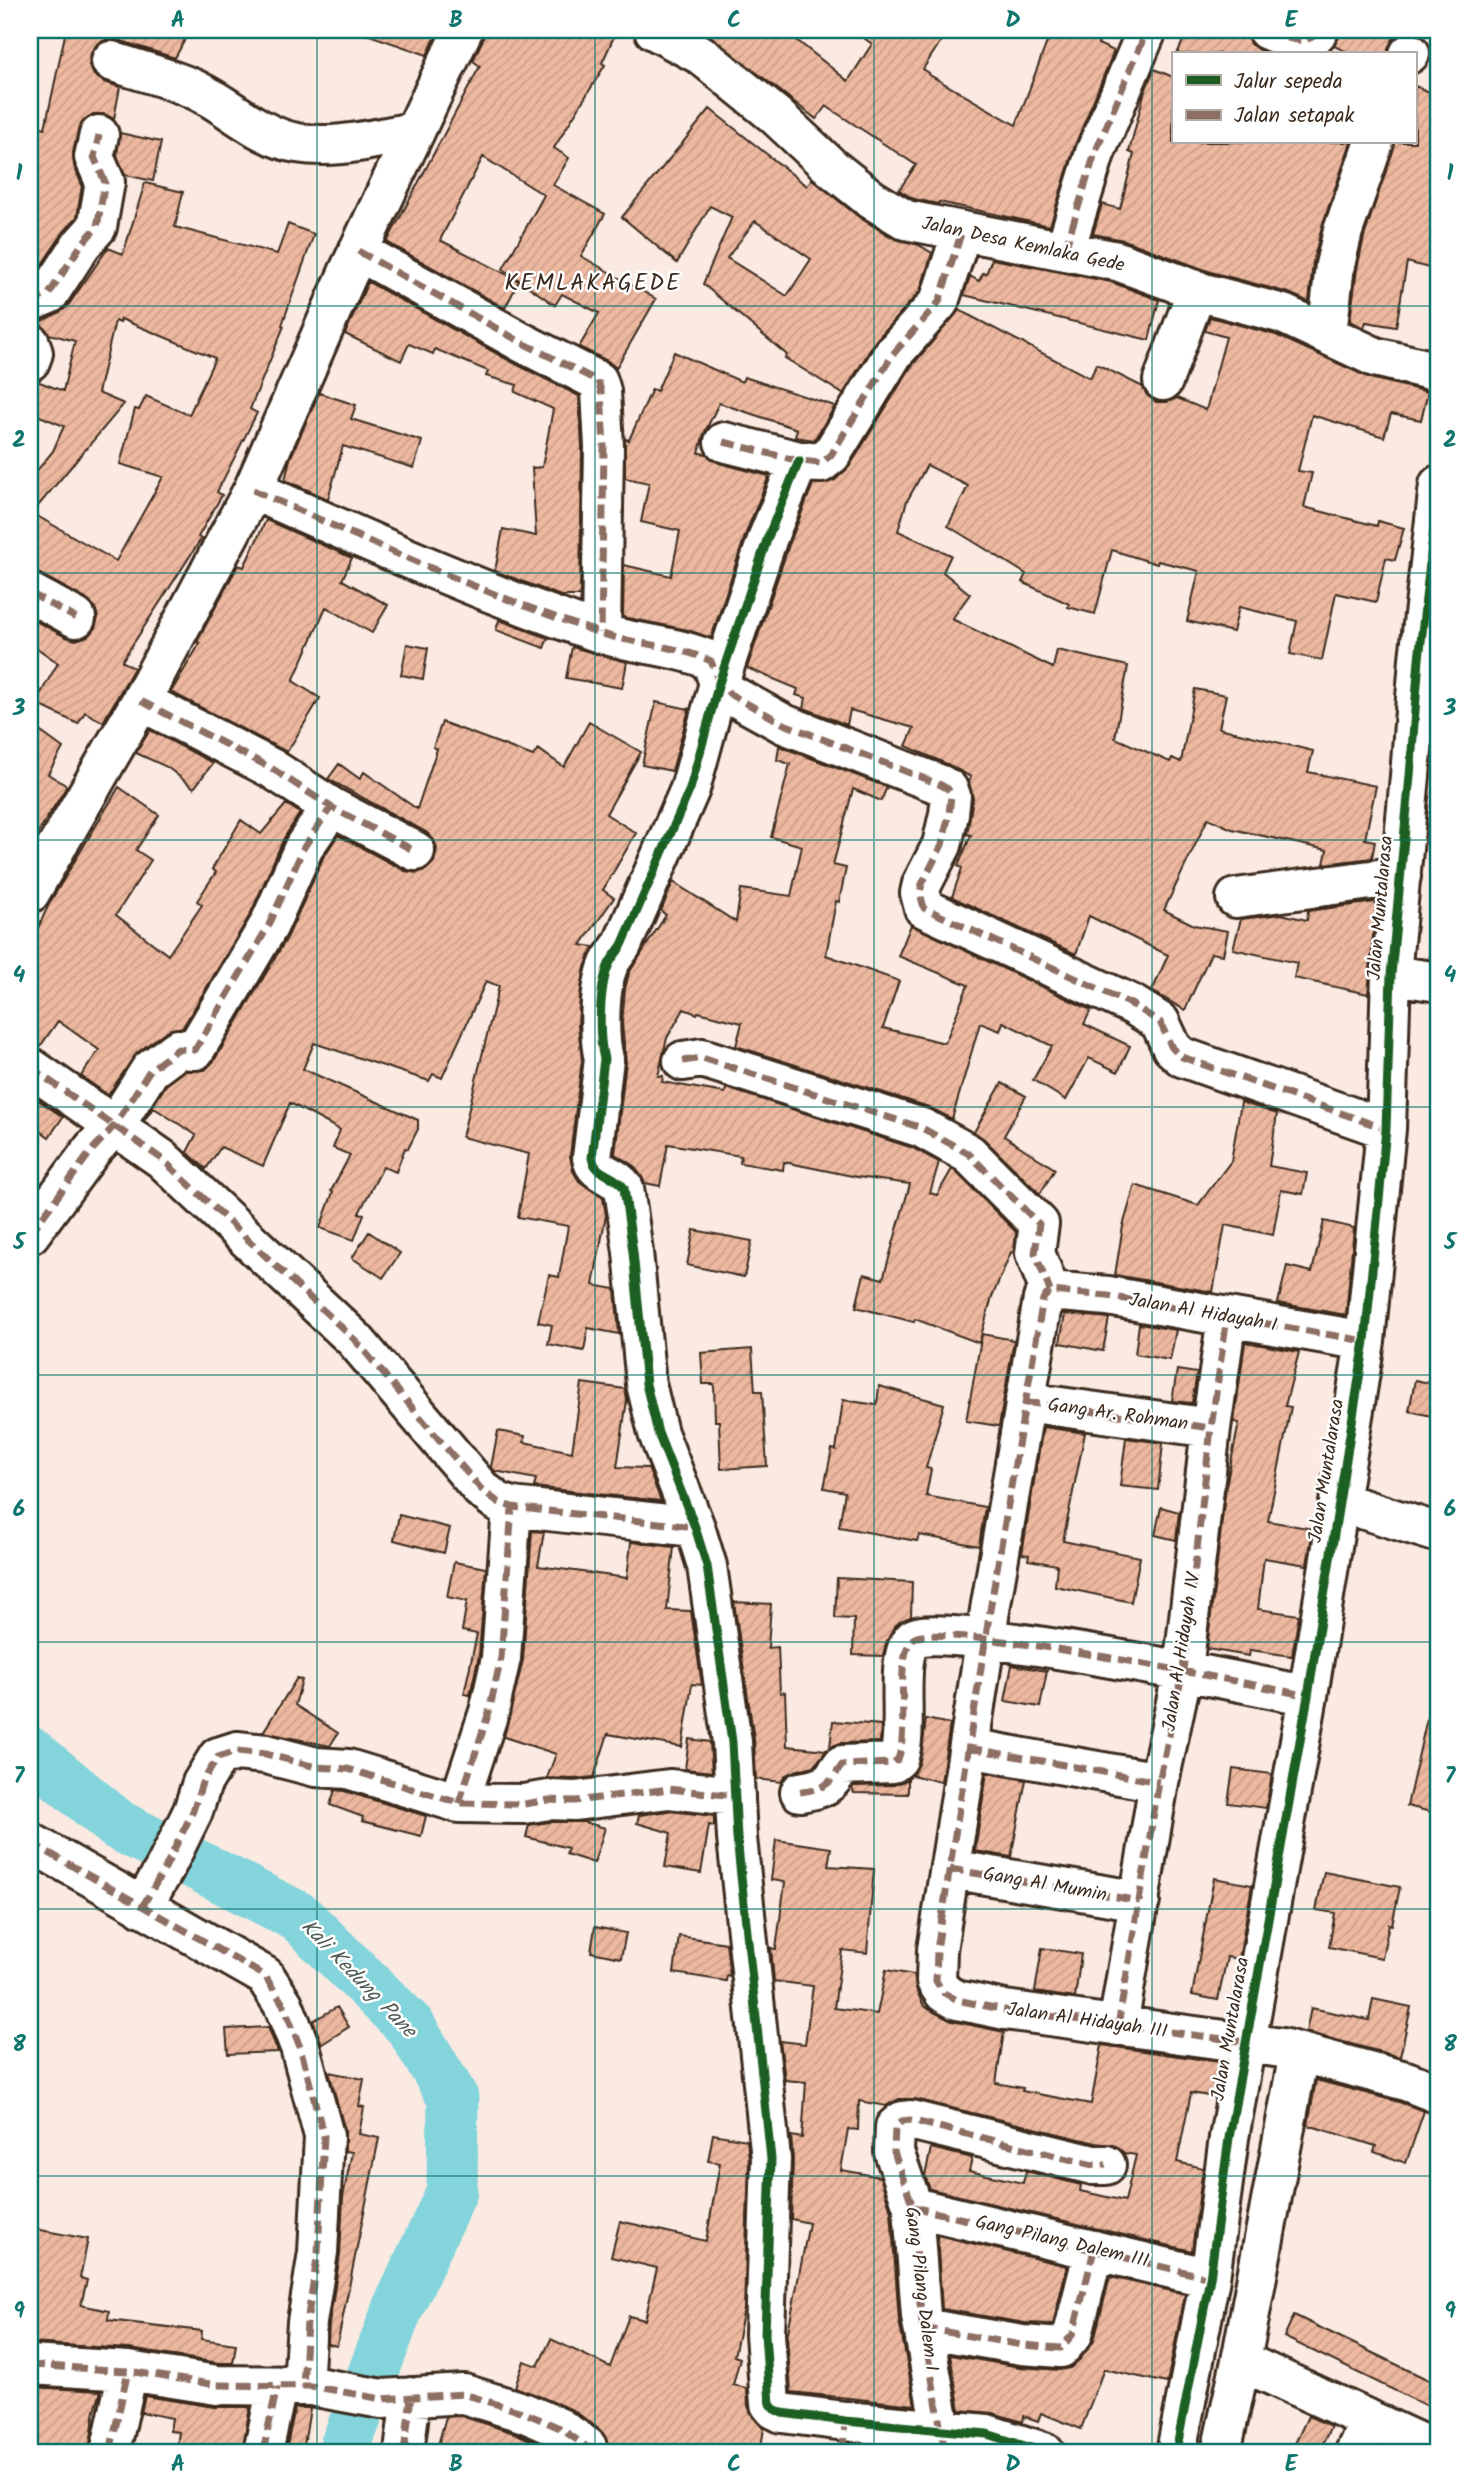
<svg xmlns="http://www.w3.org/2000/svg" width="1469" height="2482" font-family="Kalam,sans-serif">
<defs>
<pattern id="building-hatch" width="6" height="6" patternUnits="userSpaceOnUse" patternTransform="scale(1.75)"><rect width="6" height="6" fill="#edb8a0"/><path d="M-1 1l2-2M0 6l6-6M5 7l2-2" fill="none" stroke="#cc9e89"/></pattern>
</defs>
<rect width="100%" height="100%" fill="#faeae2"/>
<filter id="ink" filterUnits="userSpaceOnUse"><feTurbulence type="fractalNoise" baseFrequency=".0143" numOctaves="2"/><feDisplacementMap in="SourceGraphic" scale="14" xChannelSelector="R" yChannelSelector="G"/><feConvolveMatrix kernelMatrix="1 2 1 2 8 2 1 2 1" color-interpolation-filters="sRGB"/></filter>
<g filter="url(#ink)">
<path fill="#cad78a" stroke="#828054" stroke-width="2" d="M1439,821V972L1428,968Z"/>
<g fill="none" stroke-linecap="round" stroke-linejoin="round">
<path stroke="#83d4db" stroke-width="51" d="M30,1752L118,1825L299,1917L410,2026L453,2098L452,2191L398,2308L343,2452"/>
</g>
<path fill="url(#building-hatch)" stroke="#3b2a1e" stroke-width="2" fill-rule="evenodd" d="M66,30H190L175,58L118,40L107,39L97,44L91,53L89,65L94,75L104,82L120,87L114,119L104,114H93L83,121L78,130L73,153L74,166L82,185L77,217L63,233L34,276L30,278V124L45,128Z
M364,30H439L427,55L363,33Z
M485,30H617L602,63L605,65L554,148L569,158L553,185L605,214L581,256L656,299L616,368L608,361L579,347L599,313L562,294L555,305L503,269L544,195L483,157L440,240L519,281L505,308L387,242L480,66L473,61L483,39Z
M702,30H784L848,81L872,44L853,30H948L923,69L929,73L928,74L1016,125L1047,42L1054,30H1083L1100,39L1098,44L1114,51L1075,145L1050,226L939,202L938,204L914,199L899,190L916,165L826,106L816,119Z
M1188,30H1246L1250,44L1268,54H1177Z
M1340,30H1389L1399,35L1393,39L1388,48V54H1352L1334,46L1340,35Z
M1154,69L1173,77V142H1351L1322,226L1313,262L1309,302L1289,293L1211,272L1124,240L1093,234L1102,204L1120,209L1134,154L1129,152L1144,94Z
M1415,86L1439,96V271L1407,262L1396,327L1366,322L1364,328L1350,321L1357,269L1364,237L1395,142H1415Z
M710,109L807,186L812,179L860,218L895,239L919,245L932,253L920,291L876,340L843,394L785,358L787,355L703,284L732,217L710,206L677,263L622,217ZM755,221L811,259L787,296L727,258Z
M120,133L161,142L153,181L125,175L117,155Z
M145,183L183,192L175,227L277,254L288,224L314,234L282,325L284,326L250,409L257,413L217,492L222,495L198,537L201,539L122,661L134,668L103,722L85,712L78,724L35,703L58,663L30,643V618L66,637L76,640L88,636L95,628L98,618L95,607L86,599L40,574L30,571V479L53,451L64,426L30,412V397L37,381L63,391L75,341L49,334L44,327L37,323L57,314L67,307L108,248L123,254ZM121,319L215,358L189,415L146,396L139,410L135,409L120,464L163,477L116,561L32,513L124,404L98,393L115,321L120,323Z
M992,259L1111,282L1159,300L1149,340L964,295L970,276L979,281L983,273L986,274Z
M368,282L510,361L579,396L582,447L580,596H561L495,571L503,529L536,536L532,468L542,467L553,409L515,392L517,385L486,376L488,371L435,349L433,354L409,344L401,361L345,334Z
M959,310L1090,378L1097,364L1143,387L1147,395L1156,402H1167L1177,398L1206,410L1226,337L1205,331L1210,317L1276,335L1370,378L1428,392L1421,420L1391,414L1384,437L1312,415L1298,471L1312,473L1304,507L1377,526L1378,521L1404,528L1395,560L1386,558L1376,602L1336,593L1322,660L1290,654L1297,621L1239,607L1233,632L1187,621L1199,571L1158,561L1157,564L1112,550L1095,614L1068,607L1069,604L1022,582L1026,574L948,526L968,486L927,465L907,501L898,531L951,555L943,572L970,594L952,619L1053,668L1057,650L1128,666L1115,738L1170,762L1172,758L1181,762L1195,689L1226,695L1219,728L1313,751L1308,772L1376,786L1365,839L1375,841L1372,858L1324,864L1327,850L1232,829L1208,818L1164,910L1194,925L1228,931L1223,955L1211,953L1185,1010L1152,991L1168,955L1089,916L1076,954L952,897L962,868L958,866L971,835L967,834L973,798L969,782L971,777L949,765L906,746L914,728L850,710L847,725L804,708L806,698L796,695L798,689L747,668L789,545L813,484L834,481L849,467L911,367Z
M674,352L742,382L744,377L835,406L814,440L795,437L797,429L719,403L703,436L699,453L707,454L719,463L769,476L747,530L711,638L688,630L623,617L624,565L671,576L680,531L641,522L649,483L625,478V439L629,440L652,389L657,391Z
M319,393L356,405L351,419L422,441L414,468L343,446L328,499L285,480L290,459Z
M266,520L352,558L342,580L388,605L372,633L326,607L293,681L320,698L287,752L171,692L200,643L197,642L238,565L244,567Z
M499,620L548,638L544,648L496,630Z
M407,644L428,648L423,679L401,675Z
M572,647L627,662L622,688L566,678Z
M656,702L689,709L672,771L642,765Z
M442,722L533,756L538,749L564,767L589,722L641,752L606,814L636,833L603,890L614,898L581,945L594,947L585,967L580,995L578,1025L582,1060L570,1156L573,1171L579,1181L603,1198L606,1215L593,1285L615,1289L619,1334L588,1328L584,1351L548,1344L552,1325L538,1322L549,1275L559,1277L568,1226L518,1217L529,1154L462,1137L499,986L486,981L442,1078L433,1074L429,1081L314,1043L303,1069L418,1120V1129L408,1149L405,1148L396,1172L383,1167L359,1213L364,1214L354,1240L320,1228L333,1192L331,1191L350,1155L333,1148L340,1130L290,1103L263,1166L221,1147L206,1169L187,1152L196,1135L154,1108L144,1120L166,1085L185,1071L205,1070L214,1061L288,936L323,858L338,835L405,871L417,873L426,870L434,862L437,849L434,840L426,832L328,779L339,764L360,779L364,772L417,809L437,749L433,747Z
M30,724L63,748L48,774L67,786L30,845Z
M150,730L213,763L194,788L167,767L136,753Z
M779,746L887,787L881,801L853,789L833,865L846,868L839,902L836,901L826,955L899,981L883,1028L945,1043L968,985L898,956L911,925L1091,1010L1084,1024L1130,1046L1118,1072L1089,1058L1066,1100L1033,1080L1052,1046L1003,1022L1000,1031L980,1023L952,1119L929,1107L736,1046L742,1023L698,1012L697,1014L684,1009L667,1038L658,1076H663L662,1082L725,1093L726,1088L913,1148L939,1162L930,1193L937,1195L952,1169L956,1172L1016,1232L1014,1253L1011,1252L992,1297L979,1343L915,1319L914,1322L856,1307L864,1274L883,1279L910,1184L857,1177L784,1162L783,1170L740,1163L741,1156L668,1144L660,1186L645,1183L634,1166L615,1154L626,1062L622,1024L625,989L629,973L666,915L661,911L673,882L736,922L741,889L791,896L802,846L771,837L790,764L777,760Z
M119,787L159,815L136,850L151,860L116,915L168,955L202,905L197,901L216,872L212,869L241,820L261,834L286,804L300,813L284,838L250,915L183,1027L165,1032L137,1053L108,1095L81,1076L99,1050L58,1021L39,1048L30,1045V945L49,904Z
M1376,902L1368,994L1294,978L1297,963L1233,949L1241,919L1281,914L1307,920L1308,911Z
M1002,1083L1026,1096L1004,1136L1055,1169L1040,1194L984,1139L974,1132Z
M38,1100L63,1117L49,1137L30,1123V1112Z
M1241,1102L1277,1114L1269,1166L1307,1173L1303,1194L1281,1190L1273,1235L1225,1225L1213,1292L1115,1275L1123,1226L1135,1185L1198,1205L1231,1161Z
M1324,1221L1354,1228L1346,1315L1278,1303L1287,1266L1312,1272Z
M694,1230L752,1241L744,1277L687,1265Z
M369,1232L400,1253L383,1278L352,1258Z
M1065,1314L1109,1318L1103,1351L1060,1343Z
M1139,1324L1176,1330L1170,1360L1135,1354Z
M982,1334L1014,1340L999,1426L966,1421Z
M1245,1342L1299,1352L1285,1406L1291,1407L1268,1521L1313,1529L1307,1565L1264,1558L1258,1609L1299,1615L1292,1656L1250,1650L1249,1656L1207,1649L1226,1486L1239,1423L1234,1422Z
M752,1349L755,1391H762L767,1466L721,1469L719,1421H715L714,1384H703L701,1353Z
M1177,1370L1197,1373L1192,1403L1172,1401Z
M1415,1380L1439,1385L1436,1417L1409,1411Z
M582,1383L625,1389L627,1400L617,1467L648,1468L661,1501L534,1487L536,1479L495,1471L491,1467L498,1431L525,1436L524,1442L572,1452Z
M879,1386L944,1404L926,1468L931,1469L926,1496L985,1507L979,1546L919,1535L917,1541L839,1527L845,1492L824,1488L832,1449L836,1450L843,1400L877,1405Z
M1043,1427L1085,1433L1063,1541L1140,1557L1131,1602L1055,1586L1057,1565L1028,1560L1029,1555L1022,1554Z
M1126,1438L1163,1443L1158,1490L1120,1486Z
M1161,1507L1179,1512L1176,1540L1155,1535Z
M399,1515L450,1528L444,1553L394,1540Z
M532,1531L544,1532L538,1566L627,1578L631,1542L674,1547L667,1610L691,1611L702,1685L692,1684L682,1747L608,1734L594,1777L574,1779L547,1778L556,1754L504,1737L523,1660Z
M454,1562L486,1568L479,1655L470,1695L464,1694L477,1634L462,1631L467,1601L447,1597Z
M837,1578L912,1582L911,1617L901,1621L894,1627L886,1643L883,1656L853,1655L854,1619L835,1618Z
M734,1602L771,1604L768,1648L778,1647L780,1693L785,1692L787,1746L827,1750L814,1766L795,1771L786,1775L781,1782L756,1779L754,1739Z
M1012,1665L1047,1671L1040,1707L1005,1701Z
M297,1678L302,1680L295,1705L338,1733L330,1746L263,1732Z
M1430,1705L1439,1706V1814L1407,1806Z
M926,1719L950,1724L941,1782L912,1775L919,1764L922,1752Z
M833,1721L881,1725L880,1742L841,1743L830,1747Z
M689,1739L710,1742L712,1772L685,1769Z
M1233,1769L1272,1774L1266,1808L1228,1803Z
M987,1773L1026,1780L1011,1857L975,1851Z
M908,1779V1794L854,1793L852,1788L854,1786L894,1785Z
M335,1790L344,1791L426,1816L421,1836L362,1821L363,1817L330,1805Z
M669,1811L714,1816V1826L709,1825L701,1873L665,1867L671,1833L637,1823L639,1815Z
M550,1822H584L605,1828L594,1863L566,1854L568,1848L526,1837L529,1825Z
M776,1840L831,1848L828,1866L874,1869L867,1953L842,1950L834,2008L877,2014L886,1970L914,1975L917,1992L924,2006L934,2012L952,2021L1004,2032L996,2083L1023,2088L1022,2091L1091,2104L1102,2045L1220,2062L1214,2097L1191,2093L1177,2162L1203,2168L1192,2251L930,2189L925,2176L931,2148L972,2158L969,2171L1023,2183L1026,2171L1081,2185L1080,2191L1125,2201L1136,2155L1124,2153L1116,2146L1096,2143L915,2099H899L886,2106L859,2101L858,2130L848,2129L841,2170L880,2177L891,2211L899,2320L915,2405L791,2392L787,2337L809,2223L791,2219L793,2160L791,2136L802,2138L806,2082L785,2080L780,2041L805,2044L813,1986L774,1981L771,1948L776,1949L785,1882L771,1880Z
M1324,1872L1400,1887L1392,1925L1389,1924L1382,1958L1329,1947L1335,1913L1316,1910Z
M1214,1878L1252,1885L1239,1959L1227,1957L1218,2000L1192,1995Z
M595,1927L626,1933L621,1958L591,1952Z
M679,1936L726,1943L730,1976L727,1975L726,1981L674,1973Z
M1042,1948L1081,1954L1075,1998L1035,1992Z
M1373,1999L1411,2007L1400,2057L1306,2032L1311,2008L1369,2020Z
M337,2007L349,2027L322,2044L313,2021Z
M268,2027L278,2052L228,2054L226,2029Z
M329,2072L364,2079L359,2106L364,2107L359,2134L379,2138L337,2346L328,2344L329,2324L340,2255L343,2197L352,2152L345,2151V2131Z
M1316,2080L1399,2102L1424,2111L1406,2163L1374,2152L1376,2146L1308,2125Z
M713,2134L747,2140L749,2160L744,2309L734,2356L740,2358L733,2385L747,2388L748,2406L753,2417L764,2429L760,2452H609L608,2443L600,2430L573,2410L515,2387L524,2361L538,2366L551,2339L610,2367L629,2316L645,2320L657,2268L611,2257L620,2221L706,2241L720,2163L708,2161Z
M30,2228L88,2239L80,2278L87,2280L81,2305L109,2311L108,2320L202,2331L201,2339L236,2344L233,2363H219L129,2349L30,2343Z
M937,2235L1067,2266L1053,2324L1025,2323L942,2309Z
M1110,2277L1185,2294L1167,2383L1104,2369L1081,2429L1041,2413L1038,2421L1024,2416L1023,2422L993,2413L960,2410L950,2355L1020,2367L1059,2370L1070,2368L1078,2362L1094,2340Z
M1294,2315L1439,2385V2412L1284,2337Z
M30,2387L101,2391L95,2410L89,2452H30Z
M145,2396L214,2407H250L242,2452H176L179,2432L170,2431L172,2418L141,2412Z
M295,2408H310L303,2452L286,2450Z
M461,2416L517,2434L556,2452H436L446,2417Z
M1308,2416L1331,2426L1319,2452H1291Z
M854,2444L922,2450L923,2452H890L853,2447Z"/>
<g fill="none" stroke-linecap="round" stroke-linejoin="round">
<defs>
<path id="minor" d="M654,30L701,55L775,115L833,169L871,199L906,220L1117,261L1204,293L1283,314L1375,357L1439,372
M1267,30C1284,37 1306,49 1319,30
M1409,54L1410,53
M111,61C139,71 171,78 198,91C231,107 260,137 297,143C337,150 375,138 415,132
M1065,250L1095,153L1147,30
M358,251L521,342L598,381L601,391L604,447L601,633
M30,302L49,294L81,245L97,227L105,182L94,157L99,135
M1327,334L1335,265L1343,231L1374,142
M30,343L33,353L30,361
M1163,381L1197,290
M724,442L799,461L821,463L831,455L893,354L939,302L962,231
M799,461L768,537L719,683L690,789L622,945C618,951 612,958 609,964C599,987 598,1035 604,1059L592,1158C595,1175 615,1174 624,1188L633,1252L646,1384L658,1433L695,1527L707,1566L732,1742L737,1838L771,2159L765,2334L770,2404L774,2409L782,2413L845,2421L987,2434L1044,2452
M253,490C366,540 479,592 597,632C634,645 674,644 711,661L719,683L730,694L784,724L941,785L948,789L951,796L949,814L942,845L922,884L920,893L924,908L1133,1005L1160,1022L1172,1048L1182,1057L1386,1129
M30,593L76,618
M141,701L271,768L331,807L415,851
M30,893L141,701L253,490L348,273L463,30
M1236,898L1401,876
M1391,975L1439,982
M683,1061L702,1058L922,1128L969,1154L1039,1224L1035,1253L1050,1291
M30,1067L162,1159L355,1340L481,1489L498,1502L512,1507L695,1527
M30,1234L92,1150L115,1125L150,1070L178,1049L195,1050L269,925L304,847L331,807
M1365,1341L1108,1296L1050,1291L1043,1299L990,1610L937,1950L936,1981L944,1993L957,2000L1005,2010L1282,2048L1406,2081L1439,2094
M1025,1402L1211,1428
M1340,1502L1439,1533
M969,1748L1159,1782
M800,1792C827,1787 827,1787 842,1765L893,1763L898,1759C910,1730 893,1658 913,1639C934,1619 1261,1686 1308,1696
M459,1803L489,1712L501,1658L512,1507
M30,1842L265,1976L283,2004L300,2047L324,2136L318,2252L307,2322L303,2386
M950,1869L1140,1901
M142,1907L165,1868L193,1811L202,1783L218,1757L237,1751L266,1754L316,1767L348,1769L459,1803L524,1804L549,1800L575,1801L669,1789L735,1796
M1118,2026L1159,1782L1183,1670L1211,1428L1227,1317
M913,2207L1210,2278
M923,2328L1022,2345L1061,2348L1073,2334L1094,2250
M1241,2361L1439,2452
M30,2365L128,2371L217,2385L311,2386L382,2399L464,2394L525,2413L560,2428L587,2447L588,2452
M110,2452L128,2371
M263,2452L277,2387
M404,2452L411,2397
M945,2452L921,2316L913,2207L894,2152L895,2127L902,2121L910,2120L1093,2165H1106
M1176,2452L1210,2278L1229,2138L1308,1696L1365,1341L1386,1129L1391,975L1410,776L1419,659L1439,485
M1221,2452L1241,2361L1299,2053
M1355,2452L1370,2420"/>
</defs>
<use href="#minor" stroke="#3b2a1e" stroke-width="44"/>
<use href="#minor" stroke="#fff" stroke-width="38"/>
<path stroke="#8d6e63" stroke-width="7" stroke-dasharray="14 7" stroke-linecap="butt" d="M1267,30C1284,37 1306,49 1319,30
M1065,250L1095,153L1147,30
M358,251L521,342L598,381L601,391L604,447L601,633
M30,302L49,294L81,245L97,227L105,182L94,157L99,135
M30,343L33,353L30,361
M724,442L799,461L821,463L831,455L893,354L939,302L962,231
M253,490C366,540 479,592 597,632C634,645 674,644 711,661L719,683L730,694L784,724L941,785L948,789L951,796L949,814L942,845L922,884L920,893L924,908L1133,1005L1160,1022L1172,1048L1182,1057L1386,1129
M30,593L76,618
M141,701L271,768L331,807L415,851
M683,1061L702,1058L922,1128L969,1154L1039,1224L1035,1253L1050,1291
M30,1067L162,1159L355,1340L481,1489L498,1502L512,1507L695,1527
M30,1234L92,1150L115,1125L150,1070L178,1049L195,1050L269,925L304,847L331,807
M1025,1402L1211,1428
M969,1748L1159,1782
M800,1792C827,1787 827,1787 842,1765L893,1763L898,1759C910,1730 893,1658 913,1639C934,1619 1261,1686 1308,1696
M459,1803L489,1712L501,1658L512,1507
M30,1842L265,1976L283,2004L300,2047L324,2136L318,2252L307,2322L303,2386
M950,1869L1140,1901
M142,1907L165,1868L193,1811L202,1783L218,1757L237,1751L266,1754L316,1767L348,1769L459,1803L524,1804L549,1800L575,1801L669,1789L735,1796
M1118,2026L1159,1782L1183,1670L1211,1428L1227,1317
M1246,2042L1005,2010L957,2000L944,1993L936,1981L937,1950L990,1610L1043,1299L1050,1291L1108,1296L1365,1341
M913,2207L1210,2278
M923,2328L1022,2345L1061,2348L1073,2334L1094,2250
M30,2365L128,2371L217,2385L311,2386L382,2399L464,2394L525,2413L560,2428L587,2447L588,2452
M110,2452L128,2371
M263,2452L277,2387
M404,2452L411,2397
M843,2452L845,2421
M945,2452L921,2316L913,2207L894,2152L895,2127L902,2121L910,2120L1093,2165H1106"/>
<defs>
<path id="cycleway" d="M799,461L768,537L719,683L690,789L622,945C618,951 612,958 609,964C599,987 598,1035 604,1059L592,1158C595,1175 615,1174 624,1188L633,1252L646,1384L658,1433L695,1527L707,1566L732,1742L737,1838L771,2159L765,2334L770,2404L774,2409L782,2413L845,2421L987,2434L1044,2452
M1176,2452L1210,2278L1229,2138L1308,1696L1365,1341L1386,1129L1391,975L1410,776L1419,659L1439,485"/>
</defs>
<use href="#cycleway" stroke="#fff" stroke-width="13"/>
<use href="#cycleway" stroke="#1b5e20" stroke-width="9"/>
</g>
</g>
<path fill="none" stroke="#0f766e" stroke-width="2" stroke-opacity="0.55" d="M317,30V2452M595,30V2452M874,30V2452M1152,30V2452M30,306H1439M30,573H1439M30,840H1439M30,1107H1439M30,1375H1439M30,1642H1439M30,1909H1439M30,2176H1439"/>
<g text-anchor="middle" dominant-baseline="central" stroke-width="5" stroke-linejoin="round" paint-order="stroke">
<g font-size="19" fill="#3b2a1e" stroke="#fff">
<text transform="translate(1023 245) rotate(12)">Jalan Desa Kemlaka Gede</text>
<text transform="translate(1381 908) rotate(-85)">Jalan Muntalarasa</text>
<text transform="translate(1203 1313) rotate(10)">Jalan Al Hidayah I</text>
<text transform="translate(1118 1415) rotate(8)">Gang Ar. Rohman</text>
<text transform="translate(1327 1471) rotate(-81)">Jalan Muntalarasa</text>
<text transform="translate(1182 1652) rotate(-81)">Jalan Al Hidayah IV</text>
<text transform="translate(1045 1885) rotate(10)">Gang Al Mumin</text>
<text transform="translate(1087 2021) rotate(8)">Jalan Al Hidayah III</text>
<text transform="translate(1231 2029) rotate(-80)">Jalan Muntalarasa</text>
<text transform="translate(1062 2242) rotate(13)">Gang Pilang Dalem III</text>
<text transform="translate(921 2289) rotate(83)">Gang Pilang Dalem I</text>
</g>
<g font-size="21" font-style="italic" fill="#515d57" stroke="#fff">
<text transform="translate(358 1979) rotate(46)">Kali Kedung Pane</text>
</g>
<g font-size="23" letter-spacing="2" fill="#3b2a1e" stroke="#fff">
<text x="593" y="284">KEMLAKAGEDE</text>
</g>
</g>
<rect width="1469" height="2482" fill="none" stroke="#fff" stroke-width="77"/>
<rect x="1172" y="52" width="245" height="91" fill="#ffffff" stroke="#b1aaa5" stroke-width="2"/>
<rect x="1186" y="75" width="35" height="10" fill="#1b5e20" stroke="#b1aaa5" stroke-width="2"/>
<text x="1234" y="88" font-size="21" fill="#3b2a1e">Jalur sepeda</text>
<rect x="1186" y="110" width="35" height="10" fill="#8d6e63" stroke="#b1aaa5" stroke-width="2"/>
<text x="1234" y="122" font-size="21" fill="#3b2a1e">Jalan setapak</text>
<rect x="38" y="38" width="1392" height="2406" fill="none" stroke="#0f766e" stroke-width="2.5"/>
<g font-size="23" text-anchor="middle" font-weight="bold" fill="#0f766e">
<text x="178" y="27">A</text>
<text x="456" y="27">B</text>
<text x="734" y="27">C</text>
<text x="1013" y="27">D</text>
<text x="1291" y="27">E</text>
<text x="19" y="180">1</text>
<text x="1450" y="180">1</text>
<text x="19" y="447">2</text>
<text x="1450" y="447">2</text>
<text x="19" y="715">3</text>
<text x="1450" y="715">3</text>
<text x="19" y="982">4</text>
<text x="1450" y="982">4</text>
<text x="19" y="1249">5</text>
<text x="1450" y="1249">5</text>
<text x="19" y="1516">6</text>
<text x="1450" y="1516">6</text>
<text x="19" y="1783">7</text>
<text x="1450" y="1783">7</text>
<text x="19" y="2051">8</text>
<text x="1450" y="2051">8</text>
<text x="19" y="2318">9</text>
<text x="1450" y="2318">9</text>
<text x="178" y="2471">A</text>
<text x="456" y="2471">B</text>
<text x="734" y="2471">C</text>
<text x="1013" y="2471">D</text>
<text x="1291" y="2471">E</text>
</g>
</svg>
